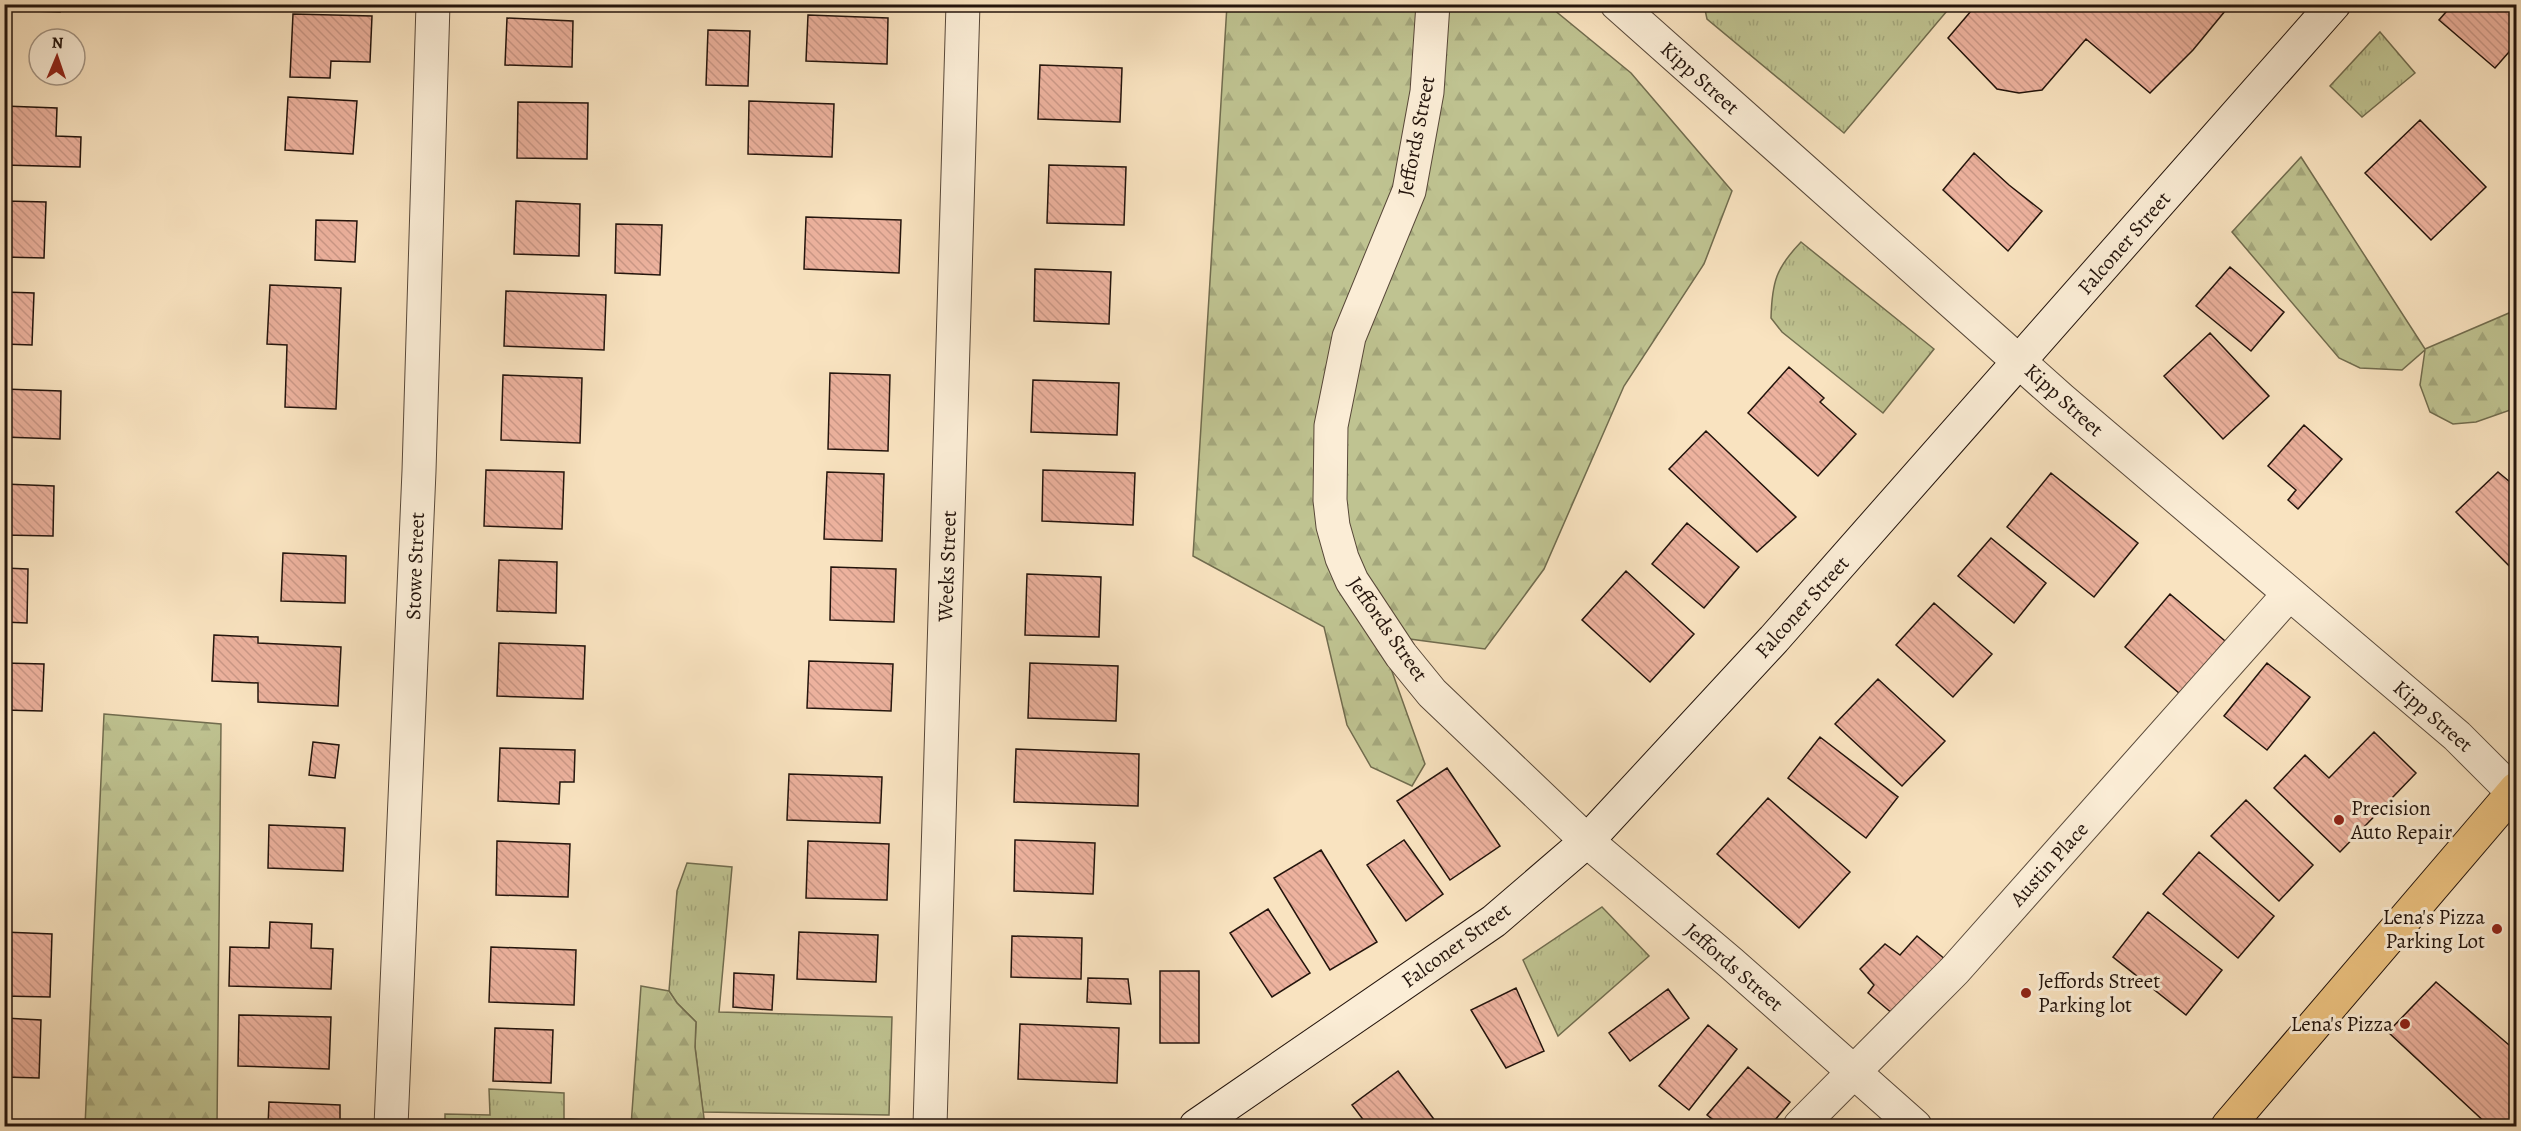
<svg xmlns="http://www.w3.org/2000/svg" width="2521" height="1131" font-family="Alegreya,serif">
<defs>
<pattern id="grass-tufts" width="24" height="20" patternUnits="userSpaceOnUse" patternTransform="scale(1.5)"><rect width="24" height="20" fill="#bfc391"/><path d="M3 7l-1-3M5 7V3M7 7l1-3M15 17l-1-3M17 17v-4M19 17l1-3" fill="none" stroke="#a4a77c"/></pattern>
<pattern id="forest-firs" width="22" height="20" patternUnits="userSpaceOnUse" patternTransform="scale(1.5)"><rect width="22" height="20" fill="#bfc391"/><path d="M5 1l3.5 6h-7zM16 11l3.5 6h-7z" fill="#a4a77c"/></pattern>
<pattern id="building-back-hatch" width="6" height="6" patternUnits="userSpaceOnUse" patternTransform="scale(1.5)"><rect width="6" height="6" fill="#edb29e"/><path d="M-1 5l2 2M0 0l6 6M5-1l2 2" fill="none" stroke="#cb9887"/></pattern>
</defs>
<rect width="100%" height="100%" fill="#f9e3c0"/>
<filter id="stains"><feTurbulence type="fractalNoise" baseFrequency=".00333" numOctaves="4"/><feColorMatrix values="0 0 0 0 .2 0 0 0 0 .09 0 0 0 0 .02 0 0 0 .5 -.17"/></filter>
<radialGradient id="worn" r=".72"><stop offset=".6" stop-color="#630" stop-opacity="0"/><stop offset="1" stop-color="#630" stop-opacity=".3"/></radialGradient>
<path fill="url(#grass-tufts)" stroke="#716c4e" stroke-width="1.5" d="M1704,5V4L1952,5L1844,133L1707,19Z
M2380,32L2415,73L2362,117L2330,86Z
M1801,242L1934,349L1883,413L1782,332L1771,318C1772,282 1776,268 1801,242Z
M687,863L732,867L719,1012L892,1017L889,1115L703,1112L695,1047L696,1022L677,1003L669,991L677,891Z
M1602,907L1649,956L1558,1036L1523,960Z
M489,1089L564,1093V1119L609,1121V1126H445V1114L490,1115Z"/>
<path fill="url(#forest-firs)" stroke="#716c4e" stroke-width="1.5" d="M1227,5H1548L1631,73L1732,191L1704,264L1624,386L1544,569L1485,649L1379,635L1425,764L1412,786L1371,767L1347,725L1324,627L1193,556Z
M2301,157L2425,349L2516,310V408L2476,422L2453,424L2430,412L2420,385L2425,350L2402,370L2360,368L2339,358L2232,232Z
M104,714L221,724L217,1126H85Z
M641,986L669,991L677,1003L696,1022L695,1047L705,1126H631Z"/>
<path fill="url(#building-back-hatch)" stroke="#23140c" stroke-width="1.5" d="M4,4H60V12L4,10Z
M1977,4H2229L2230,5L2193,50L2150,93L2086,39L2042,90L2019,93L1997,89L1948,38Z
M2453,4H2516V44L2495,68L2439,20Z
M293,14L372,16L370,62L331,61L330,78L290,77Z
M808,15L888,18L887,64L806,61Z
M507,18L573,21L572,67L505,65Z
M708,30L750,31L748,86L706,85Z
M1040,65L1122,68L1120,122L1038,119Z
M288,97L357,101L353,154L285,150Z
M749,101L834,104L832,157L748,154Z
M518,102L588,103L587,159L517,158Z
M4,106L57,108L56,136L81,137L80,167L4,165Z
M2420,120L2486,187L2431,240L2365,173Z
M1974,153L2009,185L2042,211L2008,251L1943,190Z
M1049,165L1126,167L1124,225L1047,223Z
M4,201L46,202L44,258L4,257Z
M516,201L580,204L579,256L514,254Z
M806,217L901,220L899,273L804,269Z
M316,220L357,221L355,262L315,260Z
M616,224L662,225L660,275L615,273Z
M2230,267L2284,312L2251,351L2196,306Z
M1035,269L1111,272L1109,324L1034,321Z
M270,285L341,288L336,409L285,407L287,345L267,344Z
M506,291L606,295L604,350L504,346Z
M4,292L34,293L32,345L4,344Z
M2210,333L2269,396L2223,439L2164,376Z
M1789,367L1824,398L1820,402L1856,434L1818,476L1748,413Z
M830,373L890,375L888,451L828,449Z
M503,375L582,378L580,443L501,440Z
M1033,380L1119,383L1117,435L1031,432Z
M4,389L61,391L60,439L4,437Z
M2304,425L2342,459L2298,509L2288,500L2296,490L2268,466Z
M1706,431L1796,517L1757,552L1669,469Z
M486,470L564,472L562,529L484,526Z
M1043,470L1135,473L1133,525L1042,521Z
M827,472L884,474L882,541L824,539Z
M2498,472L2516,487V573L2456,512Z
M2051,473L2138,543L2094,597L2007,527Z
M4,484L54,486L53,536L4,535Z
M1687,523L1739,567L1704,608L1652,564Z
M1991,538L2046,583L2014,623L1958,576Z
M283,553L346,556L345,603L281,601Z
M499,560L557,562L556,613L497,611Z
M831,567L896,569L894,622L830,620Z
M4,568L28,569L27,623L4,622Z
M1626,571L1694,634L1650,682L1582,620Z
M1027,574L1101,577L1099,637L1025,635Z
M2170,594L2231,646L2186,699L2125,647Z
M1934,603L1992,654L1953,697L1896,645Z
M214,635L258,637V643L341,647L338,706L258,702V683L212,681Z
M499,643L585,646L583,699L497,696Z
M809,661L893,664L891,711L807,708Z
M4,663L44,664L42,711L4,710Z
M1030,663L1118,666L1116,721L1028,718Z
M2267,663L2310,697L2267,750L2224,716Z
M1878,679L1945,741L1902,786L1835,724Z
M2374,732L2416,773L2340,852L2274,788L2305,755L2329,778Z
M1820,737L1898,797L1866,838L1788,778Z
M313,742L339,745L335,778L309,775Z
M500,748L575,750L574,782H560L559,804L498,801Z
M1016,749L1139,754L1138,806L1014,802Z
M1447,768L1500,846L1450,880L1397,801Z
M789,774L882,777L880,823L787,820Z
M1768,798L1850,872L1799,928L1717,854Z
M2246,800L2313,865L2279,901L2211,836Z
M269,825L345,828L343,871L268,868Z
M1015,840L1095,843L1093,894L1014,891Z
M1404,840L1443,894L1406,921L1367,865Z
M497,841L570,844L568,897L496,895Z
M808,841L889,844L887,900L806,898Z
M1321,850L1377,942L1330,970L1274,878Z
M4,851H10L8,899H4Z
M2199,852L2274,916L2238,958L2163,894Z
M1268,909L1310,973L1272,997L1230,933Z
M2148,912L2222,970L2186,1015L2113,957Z
M270,922L312,924L311,948L333,949L331,989L229,986L230,947L269,948Z
M4,932L52,934L50,997L4,996Z
M799,932L878,935L876,982L797,979Z
M1012,936L1082,938L1081,979L1011,977Z
M1917,936L1946,960L1893,1014L1868,993L1874,985L1860,969L1885,944L1900,955Z
M491,947L576,950L574,1005L489,1002Z
M1160,971H1199V1043H1160Z
M734,973L774,975L772,1010L733,1007Z
M1088,978L1128,979L1131,1004L1087,1002Z
M2436,982L2516,1051V1126H2489L2388,1032Z
M1516,988L1544,1051L1506,1068L1471,1010Z
M1668,989L1689,1018L1630,1061L1609,1033Z
M239,1015L331,1017L329,1069L238,1066Z
M4,1018L41,1020L39,1078L4,1077Z
M1020,1024L1119,1028L1117,1083L1018,1079Z
M1708,1025L1737,1049L1689,1110L1659,1086Z
M495,1028L553,1030L551,1083L493,1081Z
M1748,1067L1790,1102L1770,1126H1721L1707,1115Z
M1398,1071L1439,1126H1368L1352,1105Z
M269,1102L340,1105V1126H268Z"/>
<g fill="none" stroke-linecap="round" stroke-linejoin="round">
<defs>
<path id="street" d="M1433,4L1427,92L1409,191L1349,337L1331,426L1330,500L1333,526L1342,558L1352,581L1401,655L1432,693L1587,841L1731,963L1915,1126
M1617,4L2061,399L2457,736L2513,792
M391,1126L419,471L433,4
M930,1126L963,4
M1800,1126L1955,970L2289,594"/>
<path id="secondary" d="M1196,1126L1494,921L1587,841L1774,639L2334,4"/>
<path id="primary" d="M2228,1126L2516,789"/>
</defs>
<use href="#street" stroke="#584839" stroke-width="35"/>
<use href="#secondary" stroke="#23140c" stroke-width="35"/>
<use href="#primary" stroke="#23140c" stroke-width="35"/>
<use href="#street" stroke="#fbedd6" stroke-width="33"/>
<use href="#secondary" stroke="#fbedd6" stroke-width="33"/>
<use href="#primary" stroke="#ecc280" stroke-width="33"/>
</g>
<g fill="#8f2418" stroke="#fbedd6" stroke-width="2">
<circle cx="2339" cy="820" r="6"/>
<circle cx="2497" cy="929" r="6"/>
<circle cx="2026" cy="993" r="6"/>
<circle cx="2405" cy="1024" r="6"/>
</g>
<g text-anchor="middle" dominant-baseline="central" stroke-width="6" stroke-linejoin="round" paint-order="stroke">
<g font-size="21" fill="#23140c" stroke="#fbedd6">
<text transform="translate(1700 78) rotate(42)">Kipp Street</text>
<text transform="translate(1416 136) rotate(-79)">Jeffords Street</text>
<text transform="translate(2124 243) rotate(-49)">Falconer Street</text>
<text transform="translate(2064 400) rotate(42)">Kipp Street</text>
<text transform="translate(415 566) rotate(-88)">Stowe Street</text>
<text transform="translate(947 566) rotate(-88)">Weeks Street</text>
<text transform="translate(1802 607) rotate(-48)">Falconer Street</text>
<text transform="translate(1388 629) rotate(55)">Jeffords Street</text>
<text transform="translate(2433 716) rotate(41)">Kipp Street</text>
<text transform="translate(2049 864) rotate(-48)">Austin Place</text>
<text transform="translate(1456 945) rotate(-36)">Falconer Street</text>
<text transform="translate(1734 967) rotate(41)">Jeffords Street</text>
</g>
<g font-size="21" fill="#23140c" stroke="#fbedd6" text-anchor="start">
<text x="2351" y="808">Precision<tspan x="2351" dy="24">Auto Repair</tspan></text>
<text x="2485" y="917" text-anchor="end">Lena's Pizza<tspan x="2485" dy="24">Parking Lot</tspan></text>
<text x="2038" y="981">Jeffords Street<tspan x="2038" dy="24">Parking lot</tspan></text>
<text x="2393" y="1024" text-anchor="end">Lena's Pizza</text>
</g>
</g>
<rect width="2521" height="1131" fill="none" stroke="#f9e3c0" stroke-width="24"/>
<rect x="6" y="6" width="2509" height="1119" fill="none" stroke="#23140c" stroke-width="3"/>
<rect x="12" y="12" width="2497" height="1107" fill="none" stroke="#23140c" stroke-width="1.5"/>
<g transform="translate(57 57) rotate(2)"><circle r="28" fill="#fbedd6" stroke="#a59685" stroke-width="1.5"/>
<path d="M0-4.5L10 22L0 15L-10 22Z" fill="#8f2418"/>
<text y="-9" font-size="16" font-weight="bold" text-anchor="middle" fill="#23140c">N</text>
</g>
<rect width="100%" height="100%" filter="url(#stains)"/>
<rect width="100%" height="100%" fill="url(#worn)"/>
</svg>
